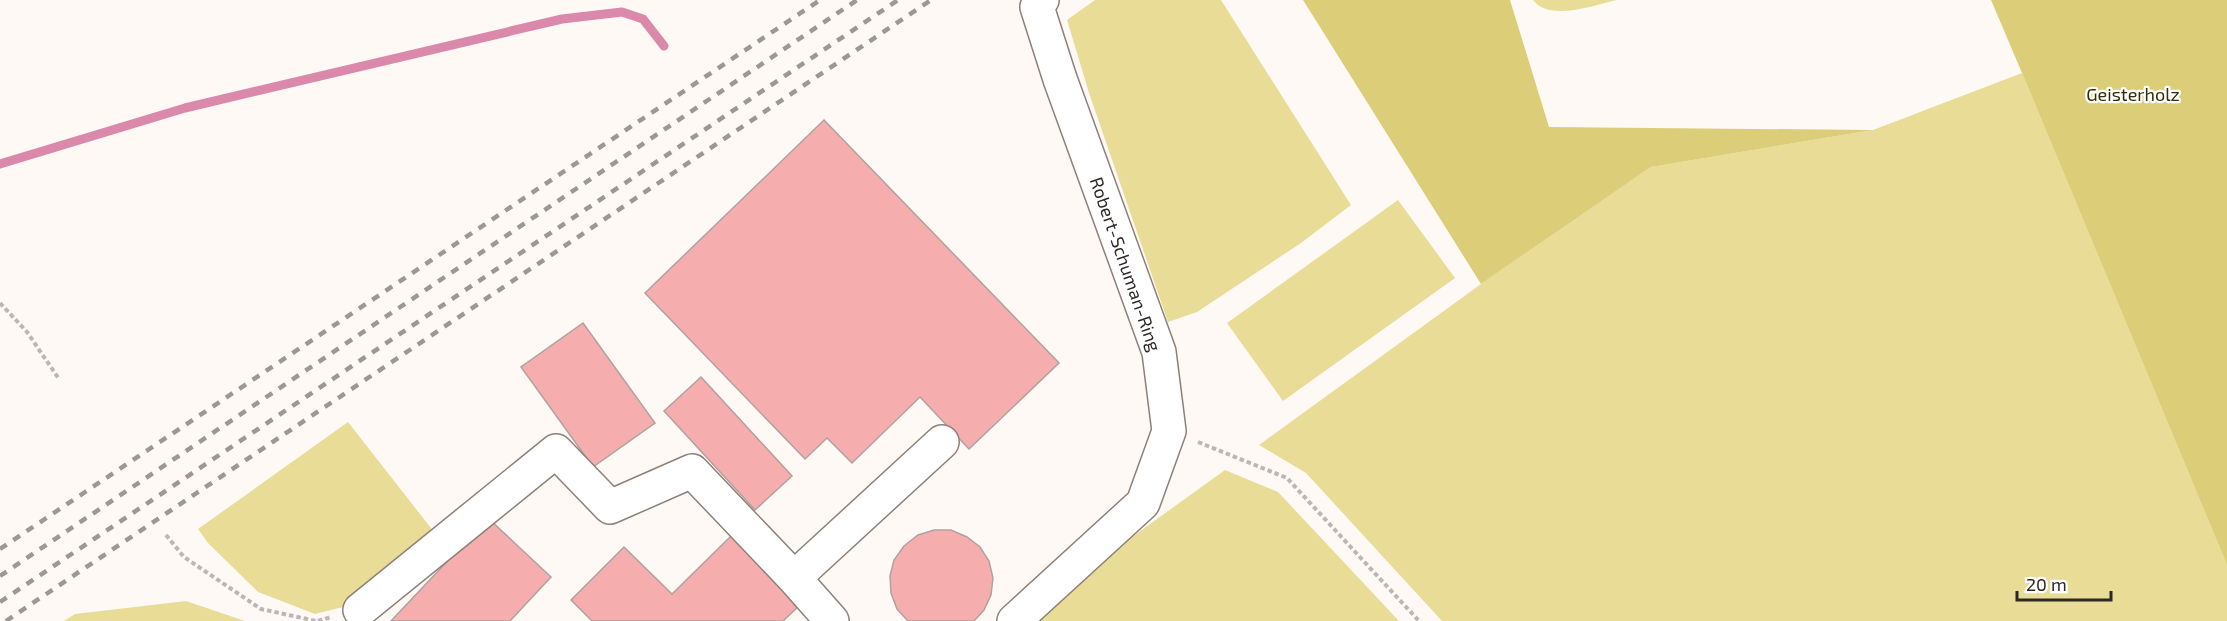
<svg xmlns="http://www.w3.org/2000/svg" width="2227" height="621" font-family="'Exo 2',sans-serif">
<rect width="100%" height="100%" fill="#fff9f6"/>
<path fill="#e8dc96" d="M1095,0H1221L1351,205L1301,243L1197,312L1168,322L1089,93L1067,20Z
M1533,0H1617C1595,5 1549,22 1533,0Z
M2022,73L2227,565V621H1442L1306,473L1259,445L1481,284L1651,167L1873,130Z
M1398,200L1455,278L1283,401L1227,323Z
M348,422L438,537L355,604L315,614L258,592L208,543L198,529Z
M1225,470L1278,492L1399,621H1036L1132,537Z
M186,601L245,621H64L75,614Z"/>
<path fill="#dcce78" d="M1303,0H1510L1549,127L1873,130L1651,167L1481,284Z
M1991,0H2227V565L2022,73Z"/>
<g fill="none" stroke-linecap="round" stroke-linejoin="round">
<path stroke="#da89ab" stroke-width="9" d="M0,164L185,108L562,19L622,12L643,19L664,46"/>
</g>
<path fill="#f6adad" stroke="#b1a1a0" stroke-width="1.5" d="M824,120L1059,363L969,449L920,397L852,463L827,438L805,459L645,293Z
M583,323L655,423L593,467L521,367Z
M701,377L792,476L755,510L664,411Z
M488,518L551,577L510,621H391Z
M934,530H951L967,537L980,547L989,561L993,578L991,595L984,610L974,621H908L897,609L891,593L890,576L894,560L904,546L918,535Z
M731,536L800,605L783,621H592L571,600L624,547L672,594Z"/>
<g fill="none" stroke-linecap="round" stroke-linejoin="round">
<defs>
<path id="minor" d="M360,610L556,451L610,507L692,471L794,578
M832,621L794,578L942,442
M1014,621L1143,503L1169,431L1159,352L1060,79L1037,7L1042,0"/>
</defs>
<use href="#minor" stroke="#8d8079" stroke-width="36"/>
<path stroke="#bdb7b4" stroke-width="4" stroke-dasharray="4.5 3" stroke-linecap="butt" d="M0,303L27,332L59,379
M1198,442L1287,478L1419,621
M166,535L184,557L261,609L316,621
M318,621L331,617"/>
<use href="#minor" stroke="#fff" stroke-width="33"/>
<path stroke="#9d9795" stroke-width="4.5" stroke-dasharray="8 8" stroke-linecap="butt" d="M0,549L820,0
M0,576L857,0
M0,602L898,0
M6,621L931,0"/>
</g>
<g text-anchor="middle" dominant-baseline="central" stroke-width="4.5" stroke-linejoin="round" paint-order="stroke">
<g font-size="18" fill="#322c05" stroke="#fff">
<text x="2133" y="94">Geisterholz</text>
</g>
<g font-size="18" fill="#2d2725" stroke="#fff">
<text transform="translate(1126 264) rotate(71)">Robert-Schuman-Ring</text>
</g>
</g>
<path d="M2017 591v9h94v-9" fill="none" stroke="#2d2725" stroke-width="3"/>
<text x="2026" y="591" font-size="18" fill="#2d2725" stroke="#ffffff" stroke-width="4.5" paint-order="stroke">20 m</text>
</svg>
